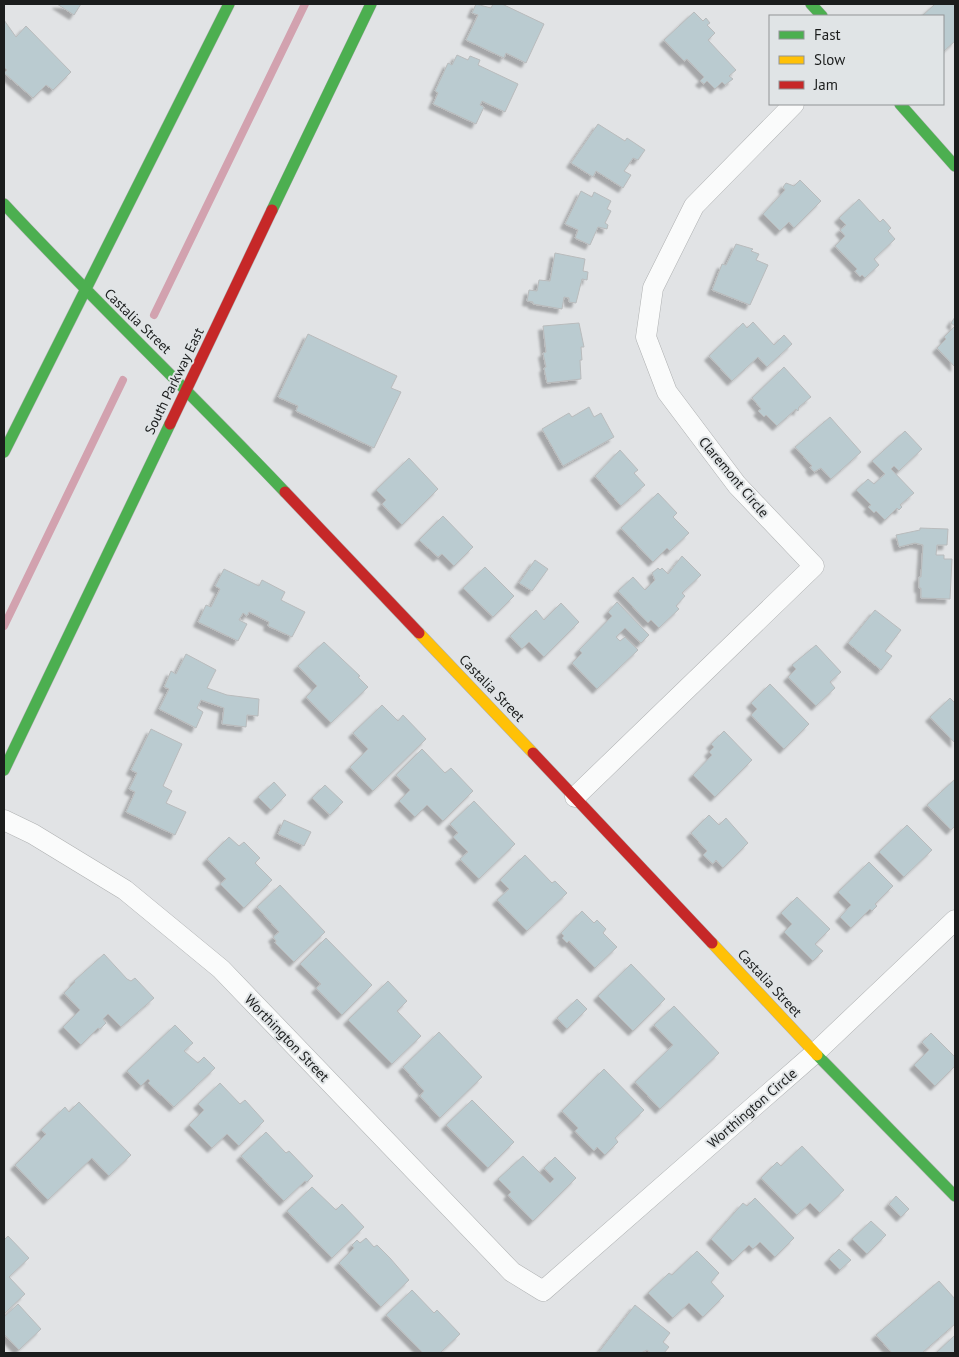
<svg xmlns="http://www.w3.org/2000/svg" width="959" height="1357" font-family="'PT Sans',sans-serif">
<defs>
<filter id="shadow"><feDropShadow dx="-4.5" dy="4.5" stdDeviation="1" flood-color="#0004"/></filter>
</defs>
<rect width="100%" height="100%" fill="#e1e3e5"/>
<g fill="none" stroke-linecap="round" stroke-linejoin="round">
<path stroke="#d2a2af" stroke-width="8" d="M154,315L305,4
M4,626L123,380"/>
</g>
<path fill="#bacbd0" stroke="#b9bbbc" filter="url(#shadow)" d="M57,4H81L74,15Z
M476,4L491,8L493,4H502L544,24L526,63L506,53L504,58L466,40L478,15L472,13Z
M935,4H955V41L943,52V16H922Z
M694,12L703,21L706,18L710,23L707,25L715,33L708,40L736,70L729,76L733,79L725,85L722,82L715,89L707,81L704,84L700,81L704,77L687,59L684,61L664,40Z
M4,20L16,37L26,26L71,72L53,90L46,85L33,98L4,73L7,70L4,67Z
M457,55L468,60L470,56L480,60L478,65L518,84L505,112L482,101L480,105L484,107L476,124L433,104L438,93L435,91L448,63L452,65Z
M598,124L625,141L627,138L645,150L638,160L633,158L627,167L624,171L631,175L623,188L596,171L593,177L571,163Z
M800,180L821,201L794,228L789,222L780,231L763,214L785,190L783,187L786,183L794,186Z
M581,191L592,197L594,192L611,201L607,209L611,211L605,223L608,225L607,229L598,227L590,245L575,238L578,230L565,224Z
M859,199L880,222L883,219L891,228L888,231L895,239L874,259L879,265L865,278L862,275L860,277L855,271L857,269L835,246L845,236L840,230L846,225L839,218Z
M736,244L753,249L751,251L759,254L756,260L768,265L750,305L712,290L722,264L726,265Z
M555,253L585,259L583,271L588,272L587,280L582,279L576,303L569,302V298L564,297L562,309L533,304V302L527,301L529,290L537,291L539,280L550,281Z
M955,317V367L937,348L946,339L944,337L955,326L951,323Z
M753,322L774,345L784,335L792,344L767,367L758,357L732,381L709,356L743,323L747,328Z
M579,323L584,347H581L582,360H580L581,379L547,383L544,368L546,367L543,353L546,352L543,326Z
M308,334L397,376L391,388L401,392L374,448L296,411L298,406L278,397Z
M784,367L811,397L799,407L798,411L796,409L777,426L766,415L764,417L758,411L761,409L752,398Z
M589,407L594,417L601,413L614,437L563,466L542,429L569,413L572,417Z
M830,417L861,452L831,479L821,468L814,472L810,467L812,466L795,447Z
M905,431L922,449L899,471L894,466L891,469L914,493L900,505L902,507L899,510L897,508L885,520L876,511L874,513L868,507L871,505L856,490L868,479L874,484L885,474L872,461Z
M620,450L638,470L634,473L645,485L621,506L595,476Z
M409,458L438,489L402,525L382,504L386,500L376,490Z
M658,493L677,513L673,517L689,533L670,551L667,548L653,562L621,528Z
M443,516L473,547L454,566L442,554L438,557L419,540Z
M920,528L948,529L947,545H937L936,555H944V559H952L950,599L921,598V588H919V577H921L923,545L915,543L899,547L896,535L920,530Z
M682,556L701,575L682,593L685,596L676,606L679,609L659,628L651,620L648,623L618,591L633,577L645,590L655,580L652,573L658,568L660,570L662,568L668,574Z
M535,560L548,569L532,591L519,583Z
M485,567L514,596L493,617L463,588Z
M224,569L259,586L262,580L285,592L281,600L305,612L292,637L268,626L269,622L249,612L247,616L243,613L239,620L247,624L238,641L198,622L206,605L211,607L220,589L215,586Z
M617,602L649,635L641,643L625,628L616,637L620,641L625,637L638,650L597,689L572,663L582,653L579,650L612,616L608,612Z
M561,603L579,622L544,657L529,642L522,649L510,636L536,610L544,620Z
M875,610L901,630L885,651L892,656L881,670L848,643Z
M324,642L360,676L358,677L368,687L331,723L306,697L317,686L298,666Z
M816,645L841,672L830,682L835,688L816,706L788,677L796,669L792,665Z
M186,654L216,670L207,688L227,695L259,699L258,716L247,715L246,727L222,724L224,708L201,700L197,708L203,712L196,728L159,709L169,689L164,687L171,671L176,674Z
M770,684L809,724L784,749L751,715L757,709L751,703Z
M950,698L955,703V743L930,717Z
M382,705L398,721L403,715L426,739L373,791L350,767L368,749L353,733Z
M151,729L182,744L163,786L172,791L166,803L186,812L175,835L126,812L135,792L129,789L137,773L131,770Z
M724,731L752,760L715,797L693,775L712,755L709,752L714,747L711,744Z
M422,749L445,773L451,768L473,791L443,821L427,805L415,817L399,801L410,790L396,775Z
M955,779V826L951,830L927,805Z
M274,782L286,795L271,810L258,797Z
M325,785L343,802L330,815L312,798Z
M474,801L515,844L479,879L460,859L468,852L453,837L458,833L450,824Z
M709,815L719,825L726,818L748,843L723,868L716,860L713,864L703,855L707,851L691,833Z
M284,820L311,832L304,846L278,834Z
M907,825L932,850L904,877L879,852Z
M229,837L239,846L244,842L260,858L255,863L272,880L244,908L220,884L226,879L207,859Z
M525,855L552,883L555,881L567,893L527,931L497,900L509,889L500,880Z
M869,862L893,886L875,904L877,906L872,911L870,909L851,928L840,917L851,905L838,892Z
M280,885L325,932L294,962L275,943L276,941L273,937L279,932L257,907Z
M797,897L830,929L815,944L823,951L813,961L784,932L792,924L781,913Z
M582,911L594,923L597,920L606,929L603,933L617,947L595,968L569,941L567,943L562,938L564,936L561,933Z
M326,938L372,985L342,1015L316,988L321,984L300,964Z
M104,954L127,979L131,981L135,978L154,998L121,1027L108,1014L103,1019L106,1023L100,1029L98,1028L81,1045L63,1027L80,1010L64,993L75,982L74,981Z
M631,964L665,999L633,1031L598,996Z
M388,981L407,1001L397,1011L421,1036L392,1064L348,1020Z
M577,999L587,1009L567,1029L557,1018Z
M674,1006L719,1053L660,1109L635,1082L673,1045L654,1025Z
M175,1025L193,1043L184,1051L198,1063L204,1057L215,1068L174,1107L148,1083L150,1081L148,1079L141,1086L127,1071Z
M439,1032L482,1077L440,1118L420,1096L424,1091L403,1067Z
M931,1033L955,1057V1066L935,1086L914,1065L929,1050L922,1042Z
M604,1069L644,1110L615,1138L618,1142L605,1155L597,1147L594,1151L575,1131L578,1128L562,1111Z
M220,1083L240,1104L245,1100L264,1121L239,1146L227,1134L212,1148L189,1125L204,1110L198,1104Z
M472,1100L514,1142L488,1168L446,1125Z
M79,1102L131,1155L109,1176L92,1158L48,1200L15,1165L46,1134L41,1130L65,1107L69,1112Z
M266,1132L286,1153L289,1151L313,1176L307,1182L305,1181L284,1201L241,1156Z
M802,1146L844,1190L820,1213L810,1203L797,1215L761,1178L777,1162L781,1166Z
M523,1156L550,1183L554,1179L544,1168L555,1157L576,1178L533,1221L508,1195L511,1192L498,1179Z
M312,1187L336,1210L342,1204L364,1227L332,1258L287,1211Z
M896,1196L909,1209L901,1217L889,1204Z
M755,1198L794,1238L775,1257L760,1242L753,1249L749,1245L733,1261L711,1239L743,1203L747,1206Z
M871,1221L886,1235L867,1254L852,1239Z
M8,1236L29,1258L9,1277L25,1294L4,1314V1240Z
M366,1238L374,1247L377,1245L390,1258L409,1280L381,1307L339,1263L354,1248L352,1245L357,1240L360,1243Z
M839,1249L851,1260L840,1270L829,1259Z
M697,1251L719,1273L711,1282L724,1296L703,1317L689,1303L673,1318L648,1293L669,1273L672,1275Z
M939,1281L955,1299V1324L922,1353H892L876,1335Z
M412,1290L434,1313L437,1310L460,1334L440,1353H423L386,1315Z
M18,1304L41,1329L19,1350L4,1334V1317Z
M635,1305L670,1333L663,1342L669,1347L664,1353H651L647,1350L641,1353H598Z
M955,1335V1353H936Z"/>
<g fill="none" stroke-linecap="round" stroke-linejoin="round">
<defs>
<path id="street" d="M575,797L814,566L737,485L667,392L646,337L653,288L694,206L794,104
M4,820L33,834L125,890L221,969L512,1272L543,1291L815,1053L955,920"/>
<path id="fast" d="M811,4L822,16
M900,104L955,166
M4,204C95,302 193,395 285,492
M272,210L371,4
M4,452L229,4
M4,770L170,424
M817,1055L955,1196"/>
<path id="slow" d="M419,633L533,753
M712,943L817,1055"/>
<path id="jam" d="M170,424L272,210
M285,492L419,633
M533,753L712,943"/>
</defs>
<use href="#street" stroke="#aeb0b1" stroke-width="21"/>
<use href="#fast" stroke="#aeb0b1" stroke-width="12"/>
<use href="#slow" stroke="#aeb0b1" stroke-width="12"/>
<use href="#jam" stroke="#aeb0b1" stroke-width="12"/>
<use href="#street" stroke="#fafbfb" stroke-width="20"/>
<use href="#fast" stroke="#4caf50" stroke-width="11"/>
<use href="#slow" stroke="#ffc107" stroke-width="11"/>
<use href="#jam" stroke="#c62828" stroke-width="11"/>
</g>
<g text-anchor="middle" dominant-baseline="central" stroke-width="4" stroke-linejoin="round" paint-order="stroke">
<g font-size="14" fill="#1b1d1d" stroke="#e0e4e6">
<text transform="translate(138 321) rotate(44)">Castalia Street</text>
<text transform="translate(174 381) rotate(-64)">South Parkway East</text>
<text transform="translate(734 477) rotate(50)">Claremont Circle</text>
<text transform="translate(492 688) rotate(46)">Castalia Street</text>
<text transform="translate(770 983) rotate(47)">Castalia Street</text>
<text transform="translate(287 1038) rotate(46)">Worthington Street</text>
<text transform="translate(752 1108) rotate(-41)">Worthington Circle</text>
</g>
</g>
<rect width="959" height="1357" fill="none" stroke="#1b1d1d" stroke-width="10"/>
<rect x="769" y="15" width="175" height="90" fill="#e0e4e6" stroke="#919496"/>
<rect x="779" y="31" width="25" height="8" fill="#4caf50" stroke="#919496"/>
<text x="814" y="40" font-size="15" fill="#1b1d1d">Fast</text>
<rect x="779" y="56" width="25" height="8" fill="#ffc107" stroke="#919496"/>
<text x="814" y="65" font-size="15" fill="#1b1d1d">Slow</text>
<rect x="779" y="81" width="25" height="8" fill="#c62828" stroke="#919496"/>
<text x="814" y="90" font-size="15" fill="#1b1d1d">Jam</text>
</svg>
